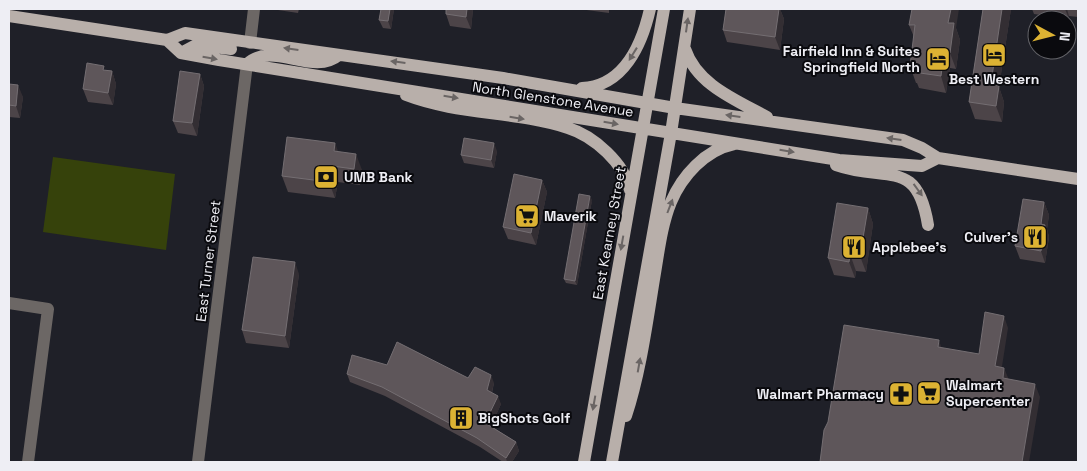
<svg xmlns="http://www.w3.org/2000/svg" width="1087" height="471" font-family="'Space Grotesk',sans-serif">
<rect width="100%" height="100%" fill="#1f2028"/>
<path fill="#36420b" d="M53,157L175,174L166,250L43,232Z"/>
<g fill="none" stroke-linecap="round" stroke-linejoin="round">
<path stroke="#6c6765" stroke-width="12" d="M250,43L254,9
M9,303L48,309L28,462
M198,462L247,64"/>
<path stroke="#b8afaa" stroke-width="12" d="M9,16L167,40L185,33L503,78L675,108L903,140L922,148L938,158L1078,179
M167,40L181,53L219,60L839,160L922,166L938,158
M685,49C697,85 736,100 767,117
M181,53L196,45L231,49
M247,64C272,40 313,77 339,55
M582,88C624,86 642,44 650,9
M406,95C458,115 515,111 568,128C594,136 625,164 630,190
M836,165C887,183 917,157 928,225
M626,416C641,370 647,321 655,273C659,249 662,224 671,202C682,176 705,150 734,144
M584,462L664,9
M612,462L671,133L690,9"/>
</g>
<path fill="#4c4448" d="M278,9H299L298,13L278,10Z
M381,9H394L391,29L383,28L379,20Z
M446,9H473L471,29L450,26L446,14Z
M579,9H617L616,10L609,9V13Z
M726,9H780L784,19L780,50L727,42L723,30Z
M983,9H1011L999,87L1004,102L1002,122L975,119L969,102Z
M1032,9H1078V17L1069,16V19L1034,14Z
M909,25L956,28L960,40L956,69L950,68L946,93L919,88L917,83H916L910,66L914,37Z
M106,70L112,71L116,84L113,105L88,102L83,89Z
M200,74L204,86L197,136L178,133L173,121Z
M9,84L23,97L20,118L9,117Z
M497,151L494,168L464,163L461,155Z
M338,152L362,170L360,185L338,182L335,198L288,192L282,176Z
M542,180L547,192L536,245L508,239L503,227Z
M592,200L577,285L566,283L564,279Z
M1044,202L1049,215L1047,229L1049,237L1045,263L1020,259L1015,246Z
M868,208L873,224L866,272L856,271L855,278L834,275L828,258Z
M299,274L289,348L246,343L242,330Z
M387,365L468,378L494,383L492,393L501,404L491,426L516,442L519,451L512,462H503L480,447L385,396L350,382L347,374Z"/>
<path fill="#332e33" d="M390,9H394L391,29L388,21Z
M467,9H473L471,29L466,17Z
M779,9H780L784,19L780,50L775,37Z
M951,9H959L956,28L960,40L956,69L950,53L948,23Z
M1002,9H1011L999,87L1004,102L1002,122L996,106L991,83Z
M1065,9H1067L1069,16V19Z
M944,52L950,68L946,93L941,76Z
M112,71L116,84L113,105L108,93Z
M200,74L204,86L197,136L192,123Z
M18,85L23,97L20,118L16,106Z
M335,143L341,159L334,151Z
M494,143L497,151L494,168L491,160Z
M356,154L362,170L360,185L354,169Z
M332,166L338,182L335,198L329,182Z
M542,180L547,192L536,245L531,233Z
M590,196L592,200L577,285L575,281Z
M1044,202L1049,215L1047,229L1049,237L1045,263L1041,251V224Z
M868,208L873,224L866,272L860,256Z
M850,254L856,271L855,278L849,262Z
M295,262L299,274L289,348L285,336Z
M1004,316L1008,328L1000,379L995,366Z
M939,340L943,353L938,347Z
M1004,368L1009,380L1003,378Z
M491,375L494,383L490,399L487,390Z
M1035,384L1040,397L1029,462H1022Z
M498,396L501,404L489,431L485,423Z
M516,442L519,451L512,462H507L506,458Z"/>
<path fill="#5e565a" stroke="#746e72" d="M381,9H390L388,21L379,20Z
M446,9H467L466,17L446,14Z
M726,9H779L775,37L723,30Z
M912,9H951L948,23H954L950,53L944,52L941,76L913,72L914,67L910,66L915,25H909Z
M983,9H1002L991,83L999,86L996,106L969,102Z
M87,63L104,66L103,70L112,71L108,93L83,89Z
M180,71L200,74L192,123L173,121Z
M9,84L18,85L16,106L9,105Z
M287,137L335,143L334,151L356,154L354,169L332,166L329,182L282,176Z
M464,138L494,143L491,160L461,155Z
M514,174L542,180L531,233L503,227Z
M579,194L590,196L575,281L564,279Z
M1023,199L1044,202L1041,224L1045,225L1041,251L1015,246Z
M837,203L868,208L860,256L850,254L849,262L828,258Z
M253,257L295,262L285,336L242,330Z
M985,312L1004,316L995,366L1004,368L1003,378L1035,384L1022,462H820L824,430L828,422L844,325L939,340L938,347L979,354Z
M397,342L468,378L475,367L491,375L487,390L498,396L485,423L516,442L506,458L477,438L382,387L347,374L352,355L387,365Z"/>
<defs><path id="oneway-solid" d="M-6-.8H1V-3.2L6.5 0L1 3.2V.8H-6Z" transform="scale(1.25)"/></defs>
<g fill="#6a6564">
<use href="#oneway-solid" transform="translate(687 25) rotate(-82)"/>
<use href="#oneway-solid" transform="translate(291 49) rotate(-172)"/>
<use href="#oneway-solid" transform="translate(633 54) rotate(122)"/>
<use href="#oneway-solid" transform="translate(210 58) rotate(10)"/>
<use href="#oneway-solid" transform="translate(398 62) rotate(-173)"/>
<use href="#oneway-solid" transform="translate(451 97) rotate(9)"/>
<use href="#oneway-solid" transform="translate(733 116) rotate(-172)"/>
<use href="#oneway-solid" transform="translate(517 118) rotate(9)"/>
<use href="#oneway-solid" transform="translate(611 123) rotate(10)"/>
<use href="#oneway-solid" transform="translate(894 139) rotate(-172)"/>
<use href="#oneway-solid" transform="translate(787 151) rotate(9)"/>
<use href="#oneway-solid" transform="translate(918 190) rotate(54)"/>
<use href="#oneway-solid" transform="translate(670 206) rotate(-69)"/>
<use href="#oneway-solid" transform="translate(622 243) rotate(100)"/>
<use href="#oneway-solid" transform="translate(639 365) rotate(-80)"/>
<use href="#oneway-solid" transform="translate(594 403) rotate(100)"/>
</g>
<defs>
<symbol id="hotel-square" viewBox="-11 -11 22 22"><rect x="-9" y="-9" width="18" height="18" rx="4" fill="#dcb233" stroke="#0a0a0e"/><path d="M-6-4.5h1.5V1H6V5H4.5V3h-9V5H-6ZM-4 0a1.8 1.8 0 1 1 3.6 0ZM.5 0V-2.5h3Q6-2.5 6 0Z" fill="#111"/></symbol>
<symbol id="bank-square" viewBox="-11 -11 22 22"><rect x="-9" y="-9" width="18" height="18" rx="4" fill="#dcb233" stroke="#0a0a0e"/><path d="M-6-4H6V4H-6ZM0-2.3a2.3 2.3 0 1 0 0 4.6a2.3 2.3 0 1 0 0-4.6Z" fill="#111"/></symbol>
<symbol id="supermarket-square" viewBox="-11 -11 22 22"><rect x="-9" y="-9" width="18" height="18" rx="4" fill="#dcb233" stroke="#0a0a0e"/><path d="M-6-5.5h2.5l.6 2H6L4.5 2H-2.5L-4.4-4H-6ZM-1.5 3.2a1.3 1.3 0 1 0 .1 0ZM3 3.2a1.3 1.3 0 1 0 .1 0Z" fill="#111"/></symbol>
<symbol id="restaurant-square" viewBox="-11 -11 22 22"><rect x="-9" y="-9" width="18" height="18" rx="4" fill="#dcb233" stroke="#0a0a0e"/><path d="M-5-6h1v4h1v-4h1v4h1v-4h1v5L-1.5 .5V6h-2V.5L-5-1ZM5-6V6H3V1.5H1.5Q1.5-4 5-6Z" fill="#111"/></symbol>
<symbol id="pharmacy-square" viewBox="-11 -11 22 22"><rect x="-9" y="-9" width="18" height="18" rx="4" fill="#dcb233" stroke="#0a0a0e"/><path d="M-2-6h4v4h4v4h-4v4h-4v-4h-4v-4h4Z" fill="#111"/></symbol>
<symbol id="building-square" viewBox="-11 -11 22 22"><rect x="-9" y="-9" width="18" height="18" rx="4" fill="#dcb233" stroke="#0a0a0e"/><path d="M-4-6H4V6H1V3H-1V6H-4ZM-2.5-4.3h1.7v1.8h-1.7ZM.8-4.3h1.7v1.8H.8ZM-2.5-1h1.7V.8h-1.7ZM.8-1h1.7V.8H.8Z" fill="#111"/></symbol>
</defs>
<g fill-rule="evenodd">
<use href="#hotel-square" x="980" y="41" width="28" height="28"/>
<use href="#hotel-square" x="924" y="45" width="28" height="28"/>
<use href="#bank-square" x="312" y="163" width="28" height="28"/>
<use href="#supermarket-square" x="513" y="202" width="28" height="28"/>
<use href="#restaurant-square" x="1021" y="223" width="28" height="28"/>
<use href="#restaurant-square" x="840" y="233" width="28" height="28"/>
<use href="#supermarket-square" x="915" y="379" width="28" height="28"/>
<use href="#pharmacy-square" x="887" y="380" width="28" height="28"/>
<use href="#building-square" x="447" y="404" width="28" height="28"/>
</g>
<g text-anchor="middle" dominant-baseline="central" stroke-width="4" stroke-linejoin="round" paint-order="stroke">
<g font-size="14" font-weight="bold" fill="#eeeef4" stroke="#0a0a0e" text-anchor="start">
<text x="920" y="51" text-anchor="end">Fairfield Inn &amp; Suites<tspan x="920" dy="16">Springfield North</tspan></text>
<text x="994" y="79" text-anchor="middle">Best Western</text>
<text x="344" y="177">UMB Bank</text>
<text x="544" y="216">Maverik</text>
<text x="1018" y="237" text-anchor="end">Culver's</text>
<text x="872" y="247">Applebee's</text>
<text x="946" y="385">Walmart<tspan x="946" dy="16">Supercenter</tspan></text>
<text x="884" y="394" text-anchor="end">Walmart Pharmacy</text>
<text x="478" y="418">BigShots Golf</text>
</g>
<g font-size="14" fill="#eeeef4" stroke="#0a0a0e">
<text transform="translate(553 99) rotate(9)">North Glenstone Avenue</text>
<text transform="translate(609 233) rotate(-80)">East Kearney Street</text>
<text transform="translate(208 261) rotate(-83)">East Turner Street</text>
</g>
</g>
<rect width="1087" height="471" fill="none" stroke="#eeeef4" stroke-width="20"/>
<g transform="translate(1052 35) rotate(97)"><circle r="24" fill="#0a0a0e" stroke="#65656a"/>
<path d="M0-4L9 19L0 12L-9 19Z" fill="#dcb233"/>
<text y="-8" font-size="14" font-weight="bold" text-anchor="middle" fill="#eeeef4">N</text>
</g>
</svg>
